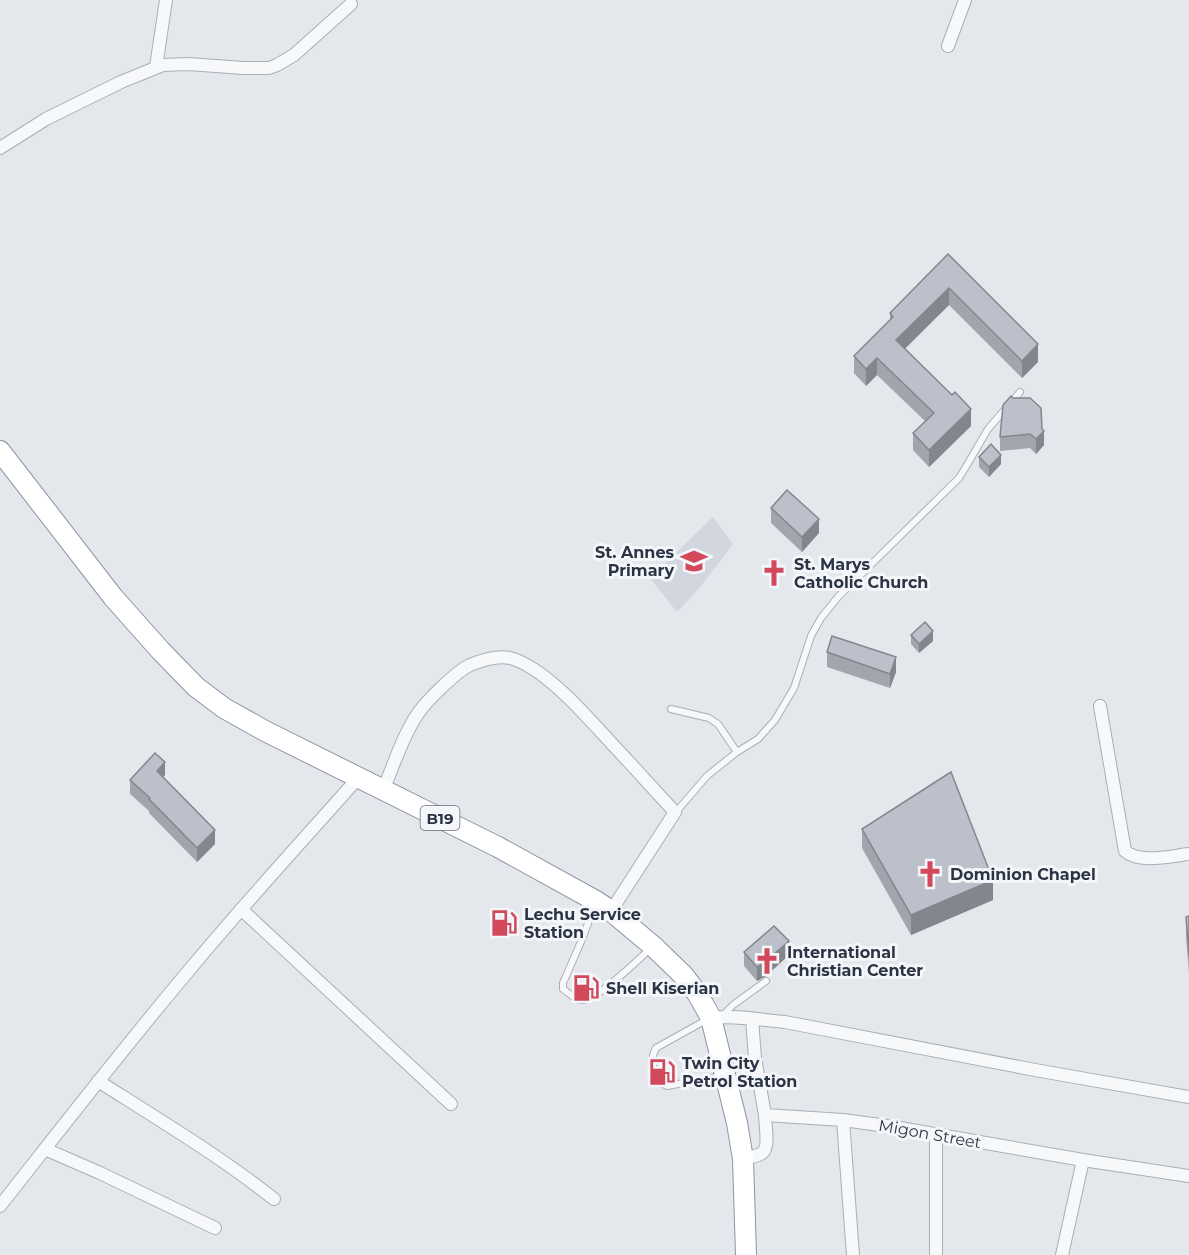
<svg xmlns="http://www.w3.org/2000/svg" width="1189" height="1255" font-family="Montserrat,sans-serif">
<rect width="100%" height="100%" fill="#e4e7ec"/>
<path fill="#d2d6de" d="M713,517L733,544L697,591L677,612L650,578Z"/>
<g fill="none" stroke-linecap="round" stroke-linejoin="round">
<defs>
<path id="service" d="M671,709L709,718L718,724L737,752
M676,812L707,776L737,752L758,739L775,720L794,688L811,636L821,618L838,597L959,478L967,465L988,429L1020,392
M595,904L583,937L563,983V989C569,993 576,1001 583,1000C597,1000 638,960 650,949
M722,1016L733,1005L766,981
M708,1019L656,1048C649,1060 654,1081 667,1086L722,1076"/>
<path id="minor" d="M948,46L965,0
M156,67L166,0
M0,148L46,119L121,82L163,65L188,64L243,68H269L277,65L294,55L351,4
M1100,706L1125,851C1140,864 1170,856 1189,854
M383,790C394,765 402,737 417,715C425,702 457,671 470,665C482,660 497,655 510,658C545,667 588,718 613,745C634,767 654,790 675,812L611,911
M241,909L451,1104
M711,1018C736,1015 760,1020 785,1022L1035,1070L1189,1097
M752,1019L755,1058L765,1115L843,1120L894,1127L1083,1160L1189,1176
M98,1081C158,1119 218,1155 274,1199
M843,1120L853,1255
M936,1134V1255
M45,1149L100,1173L215,1228
M743,1159C748,1157 757,1157 762,1153C770,1148 765,1125 765,1115
M0,1206C63,1126 125,1046 191,968C245,903 303,840 359,777
M1062,1255L1083,1160"/>
<path id="trunk" d="M0,451L113,597L160,650L196,687L224,708L265,731L498,847L596,901L611,911L653,946L684,976L697,993L711,1018L737,1123L743,1159L746,1255"/>
</defs>
<use href="#service" stroke="#a9aeb7" stroke-width="8"/>
<use href="#minor" stroke="#a9aeb7" stroke-width="14"/>
<use href="#trunk" stroke="#8b94a3" stroke-width="22"/>
<use href="#service" stroke="#f7f8fa" stroke-width="6"/>
<use href="#minor" stroke="#f7f8fa" stroke-width="12"/>
<use href="#trunk" stroke="#fff" stroke-width="20"/>
</g>
<path fill="#a1a5ae" d="M948,254L1038,362L1022,378L949,305L905,349L971,426L929,467L913,450V433L925,421L877,375L866,386L854,373V356L890,320V313Z
M1042,429L1044,445L1036,454L1030,448L1000,451V437Z
M979,457L1001,464L989,477L979,467Z
M771,508L819,533L802,552L771,523Z
M911,635L933,641L919,653L911,644Z
M827,652L896,672L890,688L827,667Z
M165,775L163,777L215,844L197,862L149,813V811L130,794V780Z
M862,829L993,900L911,935L862,848Z
M1189,916V974L1186,936V917Z
M744,952L789,955L766,976L757,981L744,966Z"/>
<path fill="#83868d" d="M949,288V305L896,357V340Z
M1038,344V362L1022,378V361Z
M877,358V375L866,386V369Z
M971,409V426L929,467V450Z
M1044,431V445L1036,454V439Z
M1001,455V464L989,477V467Z
M819,519V533L802,552V537Z
M933,631V641L919,653V644Z
M896,657V672L890,688V674Z
M165,762V775L157,785V771Z
M215,830V844L197,862V848Z
M993,880V900L911,935V915Z
M789,941V955L766,976L757,981V967Z"/>
<path fill="#bbc0ca" stroke="#83868d" stroke-width="1.5" d="M948,254L1038,344L1022,361L949,288L896,340L952,395L955,392L971,409L929,450L913,433L934,413L877,358L866,369L854,356L893,317L890,313Z
M1011,396L1013,398H1030L1041,408L1042,429L1044,431L1036,439L1030,434L1000,437L1003,405Z
M991,444L1001,455L989,467L979,457Z
M787,490L819,519L802,537L771,508Z
M925,622L933,631L919,644L911,635Z
M832,636L896,657L890,674L827,652Z
M155,753L165,762L157,771L215,830L197,848L149,799L150,798L130,780Z
M951,772L993,880L911,915L862,829Z
M1189,916V955L1186,917Z
M774,926L789,941L766,961L757,967L744,952Z"/>
<defs>
<symbol id="school-bare" viewBox="-9 -9 18 18"><path d="M0-5L7-2L0 1L-7-2ZM-4 1L0 2.5L4 1V4Q0 6-4 4Z" fill="#d1495b" stroke="#f4f6f9" stroke-width="2.5" paint-order="stroke"/></symbol>
<symbol id="church-bare" viewBox="-9 -9 18 18"><path d="M-1.2-6h2.4v3.5h3.3v2.4h-3.3V6h-2.4V-.1h-3.3v-2.4h3.3Z" fill="#d1495b" stroke="#f4f6f9" stroke-width="2.5" paint-order="stroke"/></symbol>
<symbol id="fuel-bare" viewBox="-9 -9 18 18"><path d="M-5.5-6h7V0h2V4h1.3V-2.5L3-4.5l.8-.8L6-3V5H2.5V1h-1V6h-7ZM-4.2-4.7v3.2H.2V-4.7Z" fill="#d1495b" stroke="#f4f6f9" stroke-width="2.5" paint-order="stroke"/></symbol>
</defs>
<g fill-rule="evenodd">
<use href="#school-bare" x="675" y="542" width="38" height="38"/>
<use href="#church-bare" x="755" y="554" width="38" height="38"/>
<use href="#church-bare" x="911" y="855" width="38" height="38"/>
<use href="#fuel-bare" x="485" y="904" width="38" height="38"/>
<use href="#church-bare" x="748" y="942" width="38" height="38"/>
<use href="#fuel-bare" x="567" y="969" width="38" height="38"/>
<use href="#fuel-bare" x="643" y="1053" width="38" height="38"/>
</g>
<g text-anchor="middle" dominant-baseline="central" stroke-width="6" stroke-linejoin="round" paint-order="stroke">
<rect fill="#f4f6f9" stroke="#676e7b" stroke-width="1.5" x="420.5" y="806" width="39" height="24" rx="4.5"/>
<g font-size="15" font-weight="bold" fill="#2b3445">
<text x="440" y="818">B19</text>
</g>
<g font-size="16" font-weight="bold" fill="#2b3445" stroke="#f4f6f9" text-anchor="start">
<text x="674" y="552" text-anchor="end">St. Annes<tspan x="674" dy="18">Primary</tspan></text>
<text x="794" y="564">St. Marys<tspan x="794" dy="18">Catholic Church</tspan></text>
<text x="950" y="874">Dominion Chapel</text>
<text x="524" y="914">Lechu Service<tspan x="524" dy="18">Station</tspan></text>
<text x="787" y="952">International<tspan x="787" dy="18">Christian Center</tspan></text>
<text x="606" y="988">Shell Kiserian</text>
<text x="682" y="1063">Twin City<tspan x="682" dy="18">Petrol Station</tspan></text>
</g>
<g font-size="16" fill="#2b3445" stroke="#f4f6f9">
<text transform="translate(930 1134) rotate(10)">Migon Street</text>
</g>
</g>
</svg>
